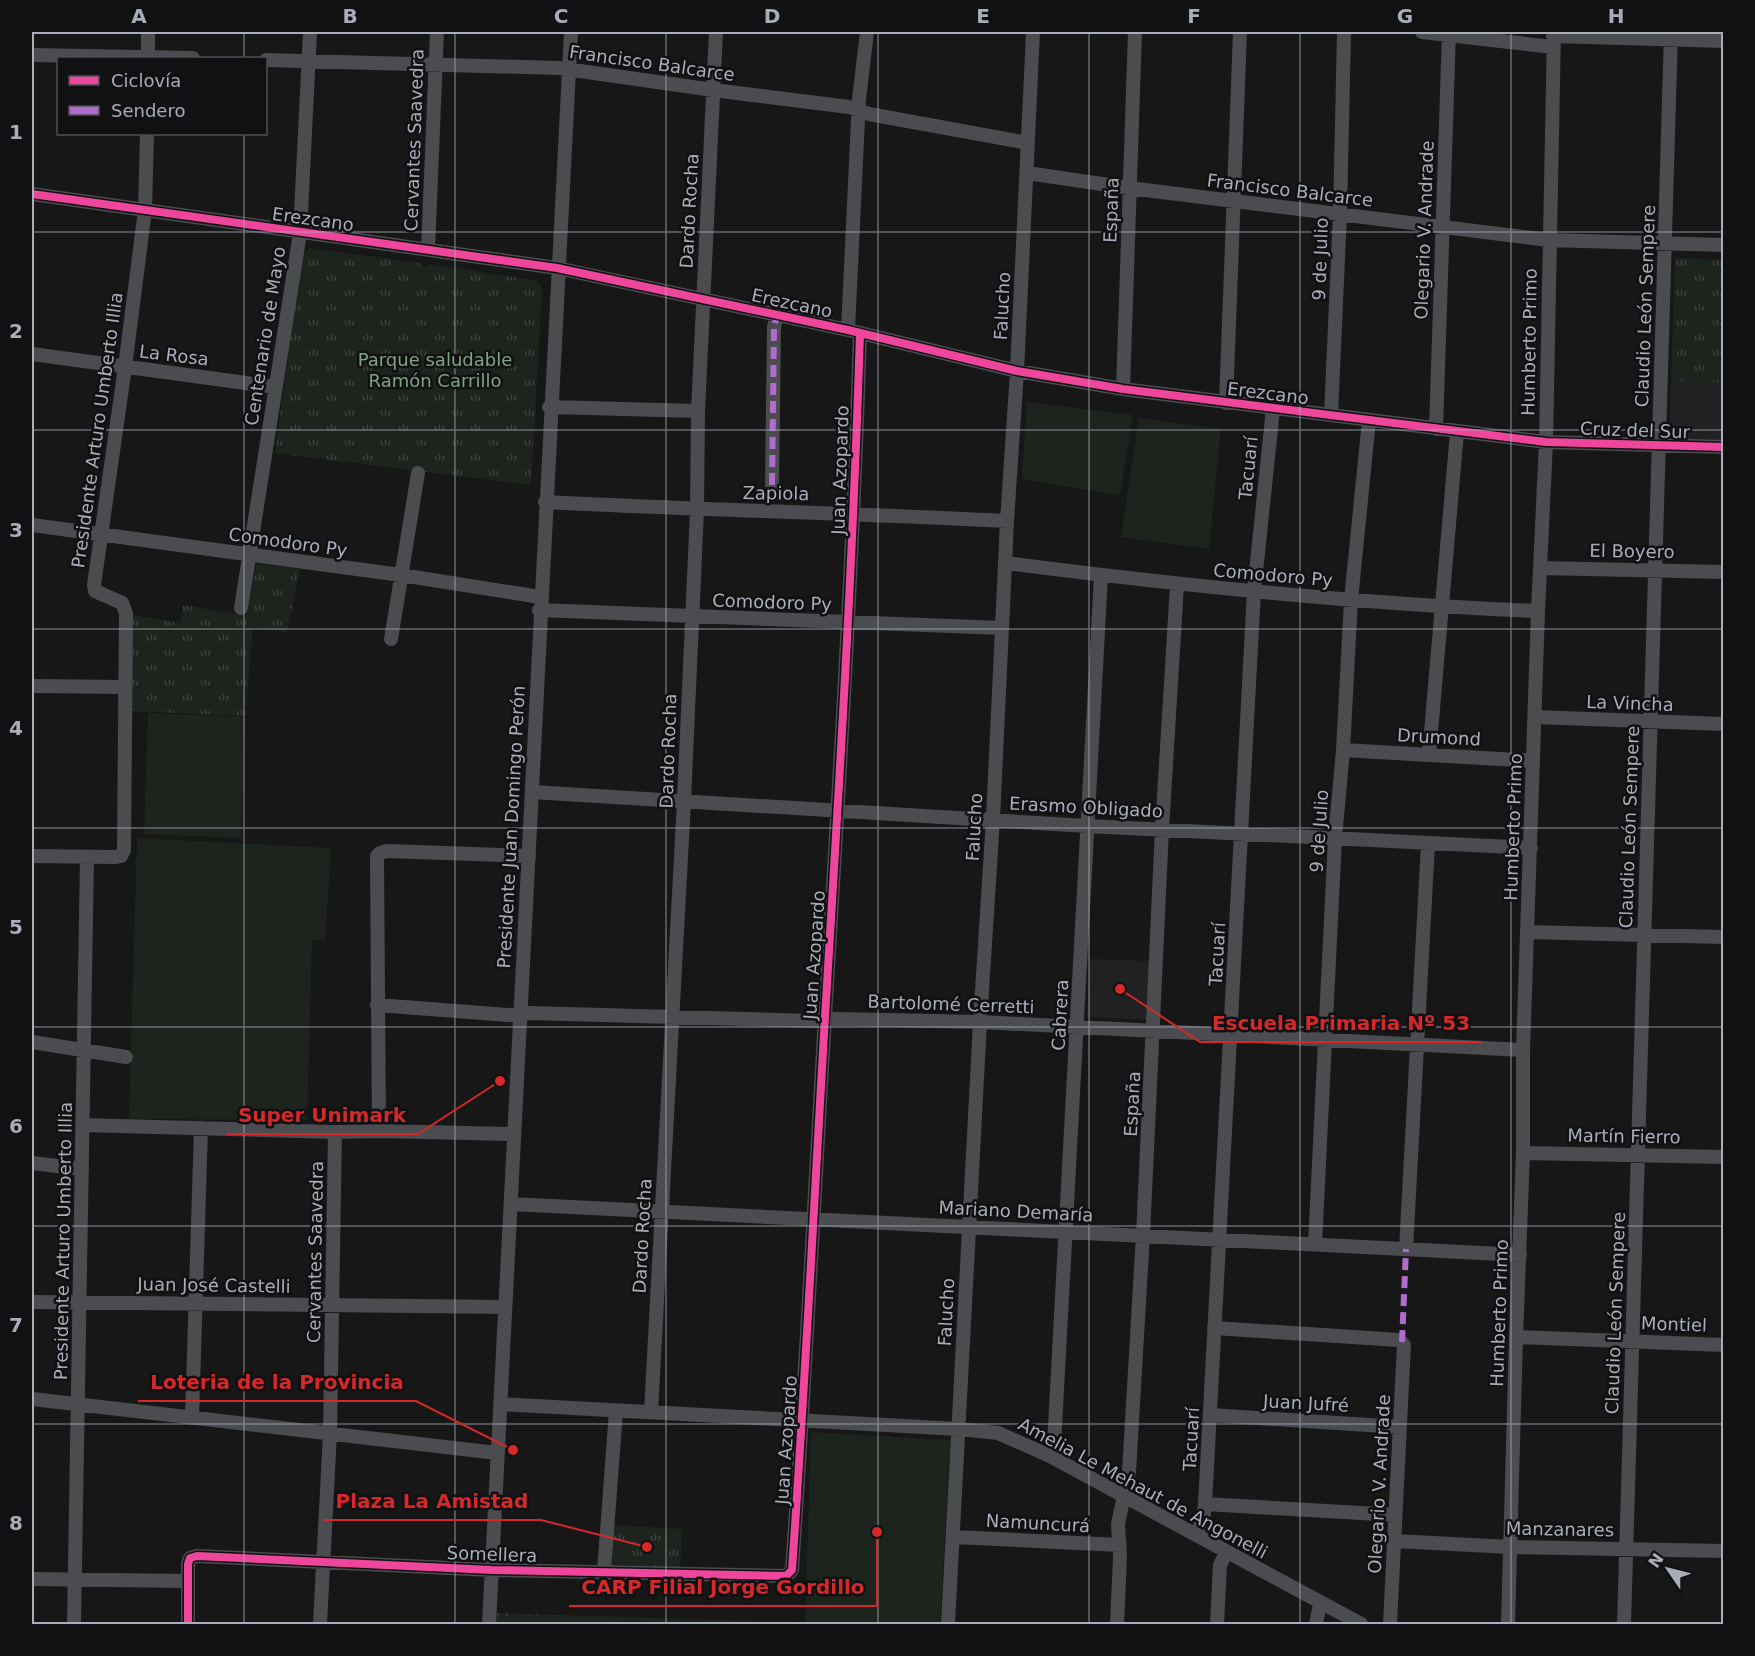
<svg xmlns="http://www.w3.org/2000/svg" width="1755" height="1656" font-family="'DejaVu Sans',sans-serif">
<defs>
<pattern id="grass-tufts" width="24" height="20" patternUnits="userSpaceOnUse" patternTransform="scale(1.5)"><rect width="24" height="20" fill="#1d241e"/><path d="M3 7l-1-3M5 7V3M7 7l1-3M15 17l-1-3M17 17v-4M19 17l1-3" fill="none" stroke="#3b413d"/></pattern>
<pattern id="forest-crowns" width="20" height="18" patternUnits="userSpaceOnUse" patternTransform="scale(1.5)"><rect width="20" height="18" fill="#1d241e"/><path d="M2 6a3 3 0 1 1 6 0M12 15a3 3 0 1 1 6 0" fill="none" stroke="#3b413d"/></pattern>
</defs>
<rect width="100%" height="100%" fill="#171717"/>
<path fill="#212123" d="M1671,381L1723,383V443L1669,440Z
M1090,959L1152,961L1149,1020L1087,1017Z"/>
<path fill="url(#grass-tufts)" d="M310,248L419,263L424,267L431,264L537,281L542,288L531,485L275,453L302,254Z
M1675,258L1723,260V383L1671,381Z
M256,564L300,569L287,632L253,628L245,716L131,711L133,615L180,623L183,605L247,616Z
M613,1525L682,1529L680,1568L612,1565Z"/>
<path fill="url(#forest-crowns)" d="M494,1613L792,1622L791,1624H493Z"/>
<path fill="#1d241e" d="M1027,402L1133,415L1120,496L1022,479Z
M1139,418L1221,429L1209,549L1121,537Z
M148,713L246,717L241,838L144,834Z
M137,838L331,848L325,941L312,940L307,1120L129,1119Z
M811,1432L950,1440L940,1624H805Z"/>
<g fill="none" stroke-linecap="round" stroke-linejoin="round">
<path stroke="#4b4c50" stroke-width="14" d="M1422,32L1553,47
M1553,36L1724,41
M32,55L193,58
M148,58V32
M266,60L559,68L713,90L849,107L869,114L1028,143
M1027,173L1129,188L1548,240L1724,245
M32,194L557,268L848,330L1017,371L1123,389L1546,442L1724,447
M428,249L437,32
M848,330L859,99L867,32
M32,354L275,387
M1123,389L1135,32
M1226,403L1240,32
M549,407L698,411
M1331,415L1340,214L1344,32
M1436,429L1449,32
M772,485L774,327L777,315
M545,502C699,510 853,513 1007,521
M32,525L401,575L540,597
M1006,563C1183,586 1360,604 1538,611
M1540,568L1724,572
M241,608L300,233L310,32
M539,610L1002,628
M391,639L418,473
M32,686L125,687
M1535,717L1724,724
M1343,750L1533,761
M1429,755L1457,432
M532,792L1087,826L1531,848
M32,856L116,857L121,856L124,850L126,613L122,603L95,591L94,585L125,367L145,210L147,134
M1527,932L1724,937
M377,1005L508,1015L531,1013L813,1021L836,1019L980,1022L1523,1050
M32,1042L126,1057
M83,1125L335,1132L379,1131L514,1134
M379,1131L377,856L380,853L387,851L529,856
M1523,1153L1724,1157
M32,1163L82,1169
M511,1204L1520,1255
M1315,1244L1335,838L1343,750L1351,600L1369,420
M1406,1249L1428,844
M32,1302L505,1307
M1214,1328L1399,1340L1404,1345L1390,1624
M1516,1337L1724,1345
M32,1399L497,1453
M500,1404L959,1429L998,1433L1050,1456L1361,1624
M651,1412L684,801L697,510L698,411L716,32
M1210,1415L1400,1427
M192,1418L201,1128
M1050,1456L1054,1445L1101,575
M1205,1504L1395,1515
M1196,1535L1203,1520L1205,1504L1254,591L1273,409
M953,1537L1120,1545
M1395,1541L1510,1547L1724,1551
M604,1571L616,1411
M32,1579L187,1581
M74,1624L87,857
M188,1624V1564L190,1558L197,1556L492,1570L786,1576L792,1570C805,1386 814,1202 825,1017C839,789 853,561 860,333
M320,1624L330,1433L335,1132
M489,1624C520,1094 540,562 571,32
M948,1624L980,1022L993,819L1007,521L1017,371L1033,32
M1117,1624L1120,1557L1118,1524L1129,1472L1143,1235L1162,829L1177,585
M1217,1624L1220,1565L1226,1553
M1316,1624L1320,1604
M1508,1624L1516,1337L1523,1153V1050L1538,611L1546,442L1554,32
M1624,1624L1671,32"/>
<path stroke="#b06ccc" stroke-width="6" stroke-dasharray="12 6" stroke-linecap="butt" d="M772,485L774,327L777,315
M1402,1342L1406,1249"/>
<defs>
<path id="cycleway" d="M32,194L557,268L848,330L1017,371L1123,389L1546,442L1724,447
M188,1624V1564L190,1558L197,1556L492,1570L786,1576L792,1570C805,1386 814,1202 825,1017C839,789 853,561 860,333"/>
</defs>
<use href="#cycleway" stroke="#111113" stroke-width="11"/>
<use href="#cycleway" stroke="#ed469a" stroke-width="8"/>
</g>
<path fill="none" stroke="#a8adb8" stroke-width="1.5" stroke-opacity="0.55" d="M244,32V58M455,32V1624M666,32V1624M878,32V1624M1089,32V1624M1300,32V1624M1511,32V1624M244,134V1624M32,232H1724M32,430H1724M32,629H1724M32,828H1724M32,1027H1724M32,1226H1724M32,1424H1724"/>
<g text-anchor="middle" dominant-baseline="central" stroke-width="5" stroke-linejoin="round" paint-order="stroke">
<g font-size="18" fill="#a8adb8" stroke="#111113">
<text transform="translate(652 63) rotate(8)">Francisco Balcarce</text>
<text transform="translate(414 140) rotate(-88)">Cervantes Saavedra</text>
<text transform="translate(1290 190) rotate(7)">Francisco Balcarce</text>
<text transform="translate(1111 210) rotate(-88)">España</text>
<text transform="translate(689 211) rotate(-87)">Dardo Rocha</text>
<text transform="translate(313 219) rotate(8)">Erezcano</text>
<text transform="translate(1424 230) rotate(-88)">Olegario V. Andrade</text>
<text transform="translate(1320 259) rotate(-88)">9 de Julio</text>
<text transform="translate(792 303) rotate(12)">Erezcano</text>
<text transform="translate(1002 306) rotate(-87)">Falucho</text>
<text transform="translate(1645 306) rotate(-88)">Claudio León Sempere</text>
<text transform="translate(265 336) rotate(-81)">Centenario de Mayo</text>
<text transform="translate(1529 342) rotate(-89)">Humberto Primo</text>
<text transform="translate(174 355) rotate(7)">La Rosa</text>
<text transform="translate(1268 393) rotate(7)">Erezcano</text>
<text transform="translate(97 430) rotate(-82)">Presidente Arturo Umberto Illia</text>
<text transform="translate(1635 430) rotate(2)">Cruz del Sur</text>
<text transform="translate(1248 468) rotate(-84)">Tacuarí</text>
<text transform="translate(840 470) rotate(-88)">Juan Azopardo</text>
<text transform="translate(776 493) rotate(1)">Zapiola</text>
<text transform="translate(288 542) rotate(8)">Comodoro Py</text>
<text transform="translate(1632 551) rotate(1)">El Boyero</text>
<text transform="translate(1273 575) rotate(5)">Comodoro Py</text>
<text transform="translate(772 602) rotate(2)">Comodoro Py</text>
<text transform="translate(1630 703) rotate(2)">La Vincha</text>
<text transform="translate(1439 737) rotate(3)">Drumond</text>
<text transform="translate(668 751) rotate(-88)">Dardo Rocha</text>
<text transform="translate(1086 807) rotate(3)">Erasmo Obligado</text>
<text transform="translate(511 827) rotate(-87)">Presidente Juan Domingo Perón</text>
<text transform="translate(974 827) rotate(-87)">Falucho</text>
<text transform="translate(1513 827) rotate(-88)">Humberto Primo</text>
<text transform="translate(1629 827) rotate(-88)">Claudio León Sempere</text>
<text transform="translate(1319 831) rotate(-86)">9 de Julio</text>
<text transform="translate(1217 954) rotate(-87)">Tacuarí</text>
<text transform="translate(814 955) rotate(-86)">Juan Azopardo</text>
<text transform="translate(951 1004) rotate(2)">Bartolomé Cerretti</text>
<text transform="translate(1060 1015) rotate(-87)">Cabrera</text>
<text transform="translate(1132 1104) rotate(-87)">España</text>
<text transform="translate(1624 1136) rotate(1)">Martín Fierro</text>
<text transform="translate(1016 1211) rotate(3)">Mariano Demaría</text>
<text transform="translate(642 1236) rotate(-87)">Dardo Rocha</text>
<text transform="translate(63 1241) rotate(-89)">Presidente Arturo Umberto Illia</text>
<text transform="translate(315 1252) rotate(-89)">Cervantes Saavedra</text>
<text transform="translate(214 1285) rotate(1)">Juan José Castelli</text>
<text transform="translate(946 1312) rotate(-87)">Falucho</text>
<text transform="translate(1499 1313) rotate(-88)">Humberto Primo</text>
<text transform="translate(1615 1313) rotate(-88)">Claudio León Sempere</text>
<text transform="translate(1674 1324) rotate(2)">Montiel</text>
<text transform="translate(1306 1403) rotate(3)">Juan Jufré</text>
<text transform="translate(1191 1439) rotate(-87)">Tacuarí</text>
<text transform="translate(786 1440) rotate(-86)">Juan Azopardo</text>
<text transform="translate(1379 1484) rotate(-87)">Olegario V. Andrade</text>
<text transform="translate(1143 1488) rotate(28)">Amelia Le Mehaut de Angonelli</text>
<text transform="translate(1038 1523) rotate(3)">Namuncurá</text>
<text transform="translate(1560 1529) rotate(1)">Manzanares</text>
<text transform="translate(492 1554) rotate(2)">Somellera</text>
</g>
<g font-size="18" fill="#7fa381" stroke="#111113">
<text x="435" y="359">Parque saludable<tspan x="435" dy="21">Ramón Carrillo</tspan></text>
</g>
</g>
<path fill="none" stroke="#d62828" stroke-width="2" d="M1120 989L1200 1042H1482M500 1081L418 1134H226M513 1450L416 1401H138M647 1547L541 1520H324M877 1532L877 1606H569"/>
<g fill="#d62828" stroke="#111113" stroke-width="2">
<circle cx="1120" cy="989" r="6"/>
<circle cx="500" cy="1081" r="6"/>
<circle cx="513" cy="1450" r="6"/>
<circle cx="647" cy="1547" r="6"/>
<circle cx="877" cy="1532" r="6"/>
</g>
<g font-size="20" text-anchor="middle" font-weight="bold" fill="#d62828" stroke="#111113" stroke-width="5" stroke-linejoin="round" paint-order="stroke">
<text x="1341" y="1030">Escuela Primaria Nº 53</text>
<text x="322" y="1122">Super Unimark</text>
<text x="277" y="1389">Loteria de la Provincia</text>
<text x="432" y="1508">Plaza La Amistad</text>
<text x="723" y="1594">CARP Filial Jorge Gordillo</text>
</g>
<rect width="1755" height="1656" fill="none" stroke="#111113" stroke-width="66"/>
<rect x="57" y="57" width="210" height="78" fill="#111113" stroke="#4d4f55" stroke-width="1.5"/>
<rect x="69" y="76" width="30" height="9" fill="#ed469a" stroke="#4d4f55" stroke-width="1.5"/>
<text x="111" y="87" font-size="18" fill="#a8adb8">Ciclovía</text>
<rect x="69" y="106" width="30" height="9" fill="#b06ccc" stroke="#4d4f55" stroke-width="1.5"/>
<text x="111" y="117" font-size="18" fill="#a8adb8">Sendero</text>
<g transform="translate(1668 1569) rotate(305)" stroke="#111113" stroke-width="4.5" paint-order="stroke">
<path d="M0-4.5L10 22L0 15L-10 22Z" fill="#a8adb8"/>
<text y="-9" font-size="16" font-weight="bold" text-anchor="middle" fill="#a8adb8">N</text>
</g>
<rect x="33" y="33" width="1689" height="1590" fill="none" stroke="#a8adb8" stroke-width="2"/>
<g font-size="20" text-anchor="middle" font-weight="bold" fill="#a8adb8">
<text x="139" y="23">A</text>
<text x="350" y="23">B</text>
<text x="561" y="23">C</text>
<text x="772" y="23">D</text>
<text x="983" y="23">E</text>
<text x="1194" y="23">F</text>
<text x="1405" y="23">G</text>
<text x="1616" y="23">H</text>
<text x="16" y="139">1</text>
<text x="16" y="338">2</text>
<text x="16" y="537">3</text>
<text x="16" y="735">4</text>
<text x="16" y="934">5</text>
<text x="16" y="1133">6</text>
<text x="16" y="1332">7</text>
<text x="16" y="1530">8</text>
</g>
</svg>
